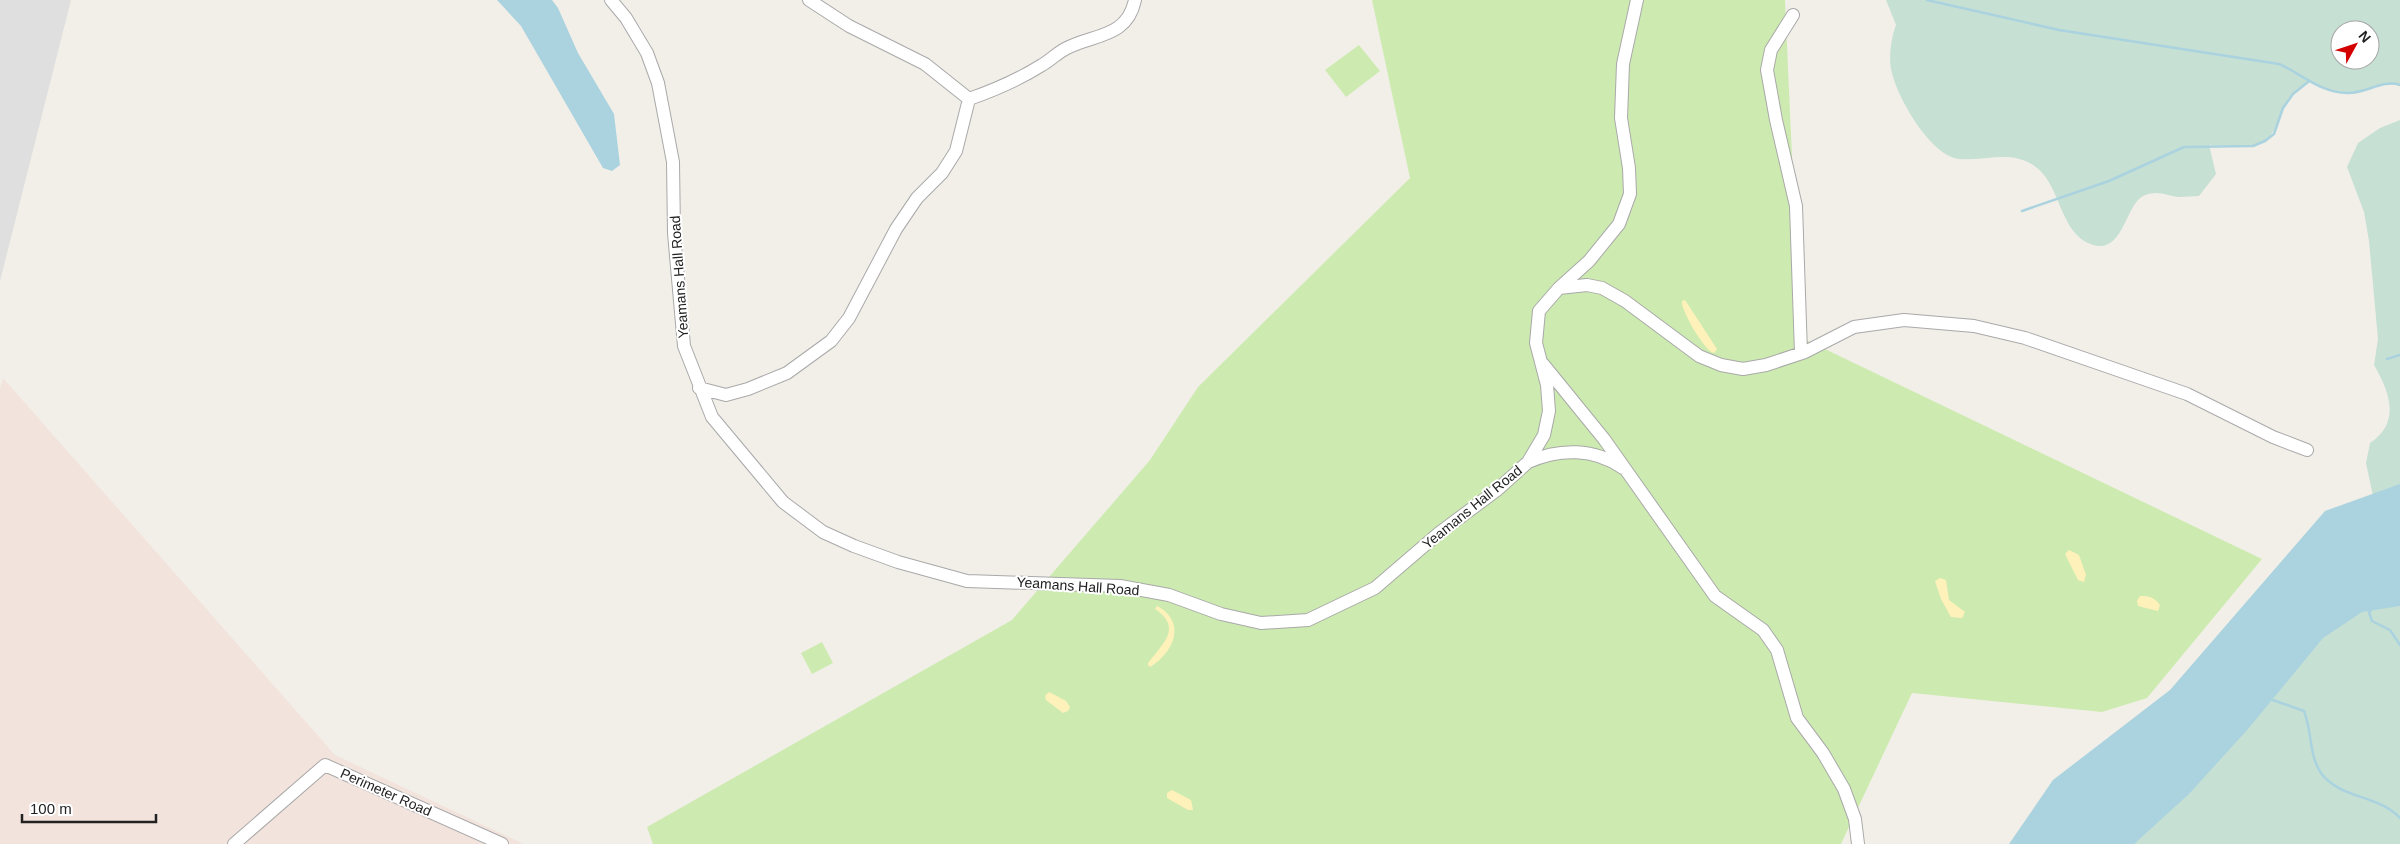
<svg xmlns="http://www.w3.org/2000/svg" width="2400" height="844" font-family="Helvetica,sans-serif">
<rect width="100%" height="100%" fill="#f2efe9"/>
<path fill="#e0dfdf" d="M0,0H71L0,281Z"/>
<path fill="#f3e3dd" d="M3,378L335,755L524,844H0V389Z"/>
<path fill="#cdebb0" d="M1372,0H1785L1800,337L2262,559L2147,698L2102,712L1912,693L1841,844H653L647,827L1012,620L1150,460L1198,387L1410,178Z
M1359,45L1380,71L1346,97L1325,70Z
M822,642L833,663L812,674L801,653Z"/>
<path fill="#c6e0d4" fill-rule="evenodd" d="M1886,0H2400V85C2382,79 2364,94 2346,93C2333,93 2320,86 2308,82C2303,86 2297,89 2293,94C2276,111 2280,142 2252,146C2238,147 2223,145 2209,145L2216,174L2199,196C2193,196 2186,197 2180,197C2167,196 2156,189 2143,196C2125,206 2123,254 2093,245C2058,234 2062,183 2033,165C2010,150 1985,161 1959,159C1931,156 1898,99 1892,73C1888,59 1891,38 1896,25ZM2340,30H2370V60H2340Z
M2400,120V496H2373L2366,463L2370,443C2400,423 2391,394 2374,365L2378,339L2369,241L2364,212L2347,167L2358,143L2380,128Z
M2400,575V844H2105L2248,694Z"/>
<path fill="#fff1ba" d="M1685,300L1717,349L1714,353C1705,352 1680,309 1682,301Z
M2069,550L2079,555L2086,575L2084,582L2078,580L2065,554Z
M1940,578L1946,580L1949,600L1965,612L1962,618L1951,617L1941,599L1935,581Z
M2140,596C2149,596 2154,597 2160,605L2158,611L2138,606L2137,601Z
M1157,606C1187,622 1174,652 1150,667L1148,665V663C1163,643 1183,628 1155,609Z
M1049,692L1066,701L1070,707L1068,711L1063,713L1046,700L1045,696Z
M1172,790L1191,800L1193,810H1188L1167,798V793Z"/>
<path fill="#aad3df" d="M497,0H552L558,8L578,53L614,114L620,165L612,171L603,168L521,26Z
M2400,484V606L2362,612L2323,638L2248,729L2189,794L2134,844H2009L2053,780L2170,690L2325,511Z"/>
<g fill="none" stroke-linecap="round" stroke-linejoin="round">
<path stroke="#aad3df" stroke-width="2.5" d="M1927,0L2059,30L2279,64C2302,74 2321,93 2347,93C2365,94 2383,79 2400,85
M2022,211L2109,181L2184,147L2253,146L2265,141L2274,134L2283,108L2293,94L2308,82
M2387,359L2400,355
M2371,610L2369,612L2372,621L2390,630L2400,645
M2270,699L2304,711C2312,731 2309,756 2321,773C2340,799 2379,795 2400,818"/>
<defs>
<path id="minor" d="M611,0L626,18L647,53L658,83L673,162L674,233L684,346L712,417L783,502L823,532L854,546L898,562L967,581L1120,586L1169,595L1221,614L1261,623L1308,620L1375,588L1439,533L1497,490L1528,462L1544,435L1549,411L1547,385L1536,343L1539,311L1559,288L1589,261L1619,224L1630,194L1629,168L1621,118L1623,64L1637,0
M809,0L849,26L925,64L969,99
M1793,15L1771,50L1767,70L1776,120L1796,206L1801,353
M1559,288L1587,285L1602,288L1625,301L1699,356L1721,365L1743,369L1766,365L1805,352L1854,327L1904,320L1974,326L2025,338L2187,394L2273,437L2307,450
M1543,364L1604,439L1715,596L1763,630L1777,650L1797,718L1823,753L1844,789L1855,819L1858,844
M699,388L726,395L748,389L787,373L831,341L849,318L896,229L917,198L942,173L956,151L969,99C995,90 1018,80 1042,65C1051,60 1058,52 1067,48C1094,34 1127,38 1135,0
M1528,462C1560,448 1594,448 1623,468
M234,844L325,765L502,844"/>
</defs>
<use href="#minor" stroke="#a9a9a9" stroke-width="14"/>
<use href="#minor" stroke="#fff" stroke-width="12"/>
</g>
<g text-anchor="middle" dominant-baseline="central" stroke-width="4" stroke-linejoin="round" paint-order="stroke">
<g font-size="14" fill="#222" stroke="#fff">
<text transform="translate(679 277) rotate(-94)">Yeamans Hall Road</text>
<text transform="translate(1472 507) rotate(-39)">Yeamans Hall Road</text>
<text transform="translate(1078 586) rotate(4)">Yeamans Hall Road</text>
<text transform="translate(386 792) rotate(24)">Perimeter Road</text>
</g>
</g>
<g transform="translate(2355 45) rotate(50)"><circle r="24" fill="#ffffff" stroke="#a7a7a7"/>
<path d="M0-4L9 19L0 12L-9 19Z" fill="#d40000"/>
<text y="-8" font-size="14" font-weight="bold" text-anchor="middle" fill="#222222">N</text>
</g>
<path d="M22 814v8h134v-8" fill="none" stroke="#222222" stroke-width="2.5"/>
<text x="30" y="814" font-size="15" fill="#222222" stroke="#ffffff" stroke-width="4" paint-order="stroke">100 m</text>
</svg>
